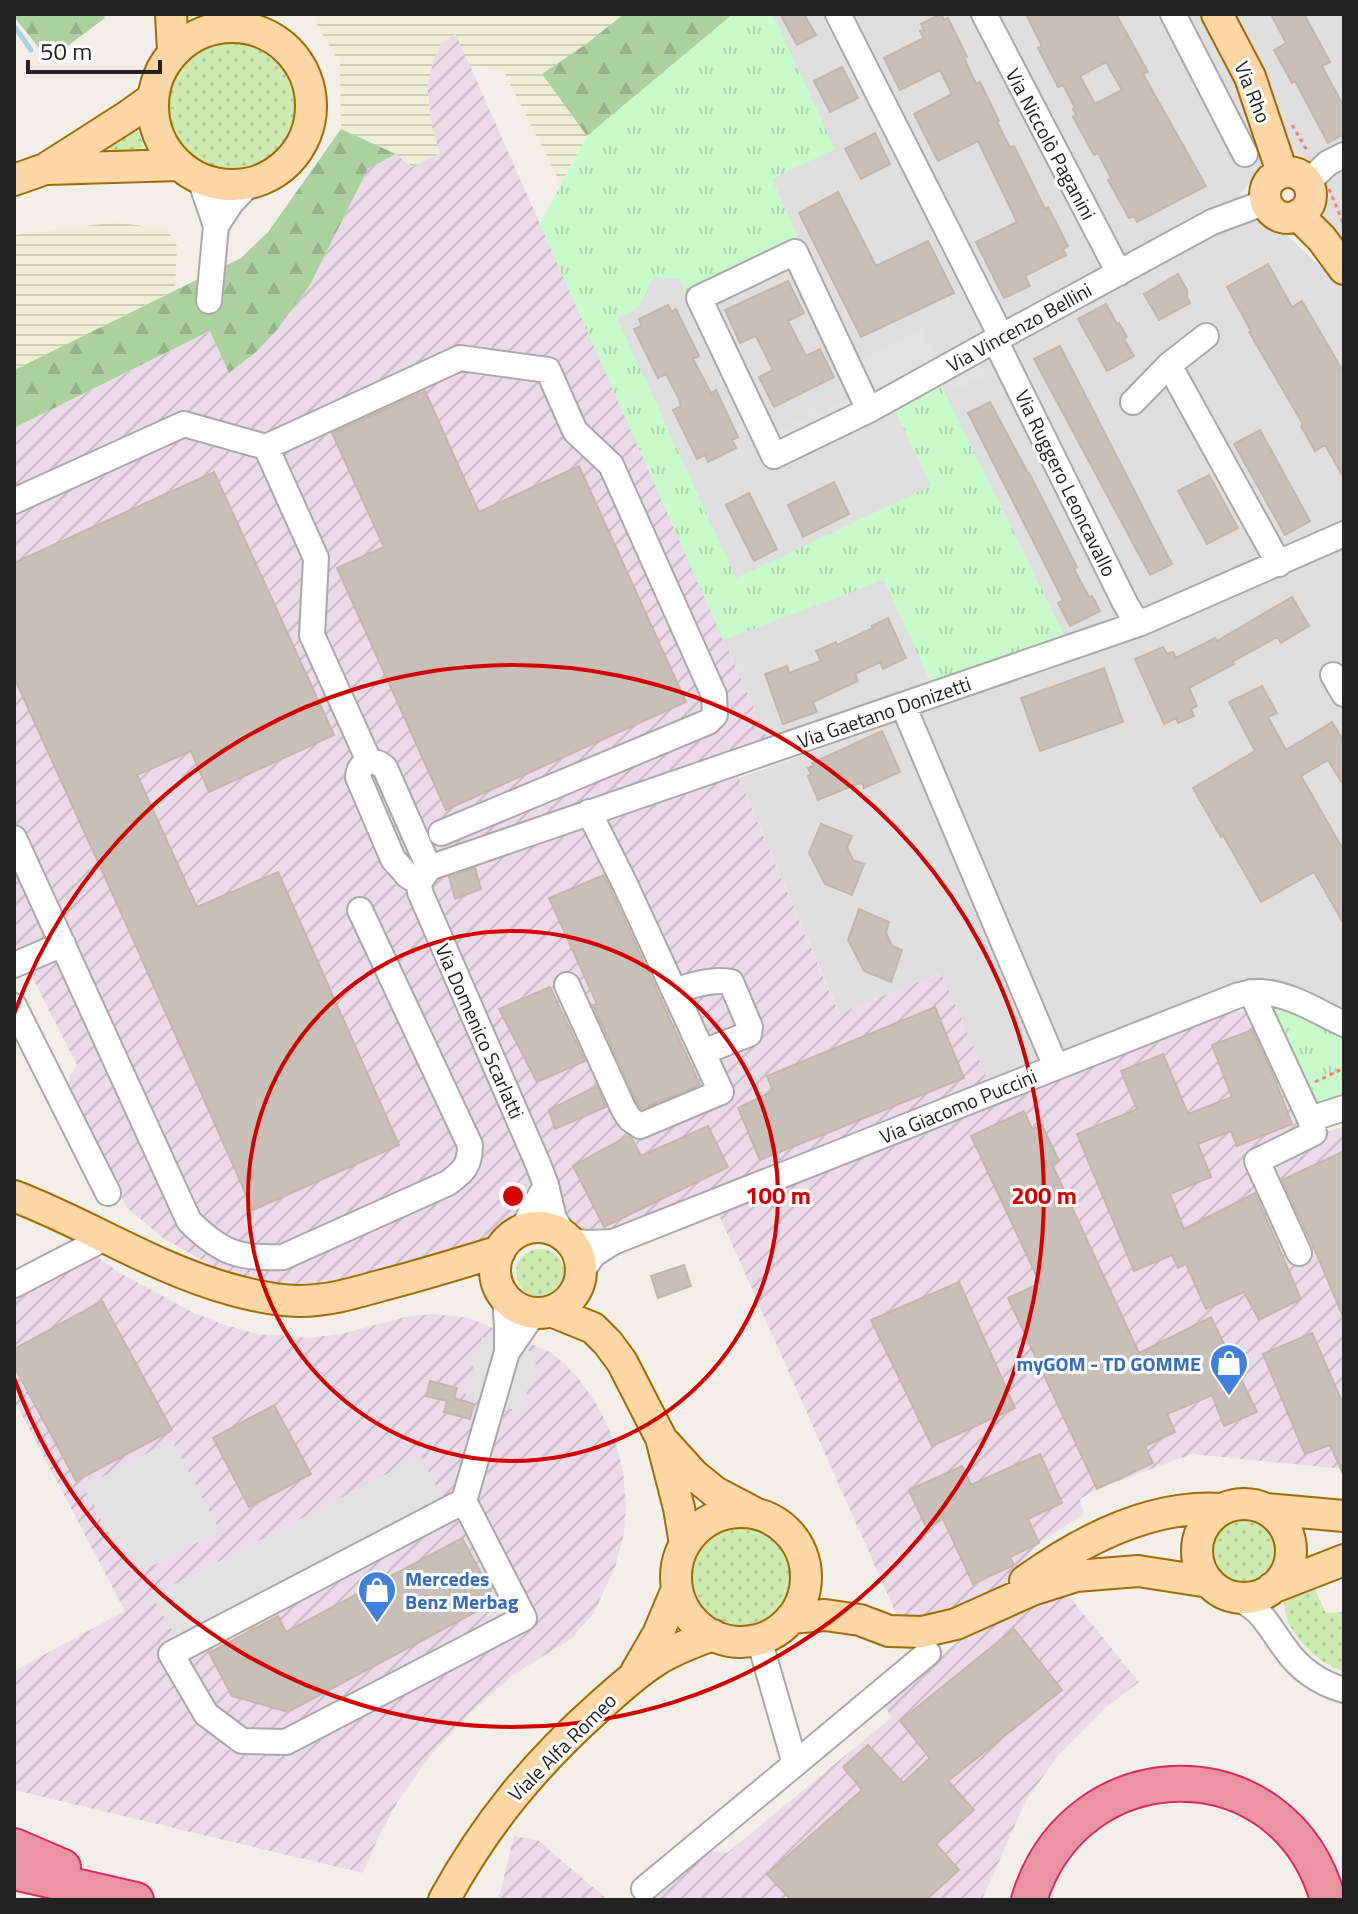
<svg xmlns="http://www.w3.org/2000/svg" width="1358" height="1914" font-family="'Titillium Web',sans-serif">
<defs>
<pattern id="industrial-furrows" width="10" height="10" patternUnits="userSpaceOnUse" patternTransform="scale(2)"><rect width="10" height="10" fill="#ebdbe8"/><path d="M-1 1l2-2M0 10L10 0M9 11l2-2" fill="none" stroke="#c9bcc7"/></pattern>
<pattern id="farmland-rules" width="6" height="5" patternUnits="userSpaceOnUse" patternTransform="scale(2)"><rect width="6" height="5" fill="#eef0d5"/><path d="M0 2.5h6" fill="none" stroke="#ccceb7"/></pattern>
<pattern id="grass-dots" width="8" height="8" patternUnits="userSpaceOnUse" patternTransform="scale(2)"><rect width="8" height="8" fill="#cdebb0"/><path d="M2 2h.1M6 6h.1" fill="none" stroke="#b0c997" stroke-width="1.8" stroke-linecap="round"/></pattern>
<pattern id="forest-firs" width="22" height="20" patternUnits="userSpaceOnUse" patternTransform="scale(2)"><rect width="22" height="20" fill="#add19e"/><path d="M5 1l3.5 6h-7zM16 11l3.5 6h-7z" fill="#95b388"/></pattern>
<pattern id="park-tufts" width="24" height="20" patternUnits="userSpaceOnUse" patternTransform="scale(2)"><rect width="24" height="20" fill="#c8facc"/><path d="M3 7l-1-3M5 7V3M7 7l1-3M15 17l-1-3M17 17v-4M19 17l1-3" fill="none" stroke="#acd6af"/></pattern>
</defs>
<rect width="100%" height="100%" fill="#f2efe9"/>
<path fill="#e0dfdf" d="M733,14H1344V143L1309,162L1295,154L1283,155L1267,163L1239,195L1285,233L1344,289V1105L1311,1116L1249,981L1065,1054L922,714L929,681L768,740L540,224L587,136Z
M1344,166V250L1323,219L1322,210L1323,179Z
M895,722L1041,1061L989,1082L940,973L840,1015L739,778Z"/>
<path fill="url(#industrial-furrows)" d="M456,34L768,740L729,755L839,1014L941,973L989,1082L599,1237L583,1238L558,1218L518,1217L504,1236L494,1241L436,1256L414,1259L327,1284L311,1287L283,1286L254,1280L218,1269L163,1238L127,1208L69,1090L70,1076L77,1065L14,941V428L211,331L256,352L277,330L310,285L368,169L396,154L412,167L439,153L432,127L427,87L434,59L441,43Z
M1245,1011L1257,1014L1321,1134L1344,1126V1469L1192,1454L1097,1489L1080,1499L1084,1514L1039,1543L1024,1561L1029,1569L971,1608L942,1617L899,1620L719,1215L1232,1012Z
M96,1256L120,1273L194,1313L228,1326L257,1334L310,1338L345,1333L409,1316L433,1314L469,1318L550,1352L565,1364L579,1379L594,1400L606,1422L617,1447L623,1472L626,1503L624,1534L615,1567L594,1613L572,1638L510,1677L469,1714L429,1757L398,1801L378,1838L363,1873L14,1790V1671L125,1611L14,1400V1298Z
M1069,1596L1139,1682L1104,1709L1057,1757L1026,1800L982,1900H650L711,1851L727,1853L892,1717L884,1706L964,1636L1008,1609Z
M514,1836L539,1841L608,1900H496L501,1890Z"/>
<path fill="url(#farmland-rules)" d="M315,14H624L586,44L542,74L587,136L561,184L505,74L488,67H471L455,34L441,43L434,59L427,87L432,127L440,153L412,167L396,154L341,129L340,64L312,16Z
M117,222L168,230L177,246L175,290L14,370V235Z"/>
<path fill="url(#grass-dots)" d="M166 107a65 65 0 1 1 130 0a65 65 0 1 1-130 0Z
M137,122L139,134L146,152L78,161Z
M516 1273a24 24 0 1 1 48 0a24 24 0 1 1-48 0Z
M1207 1551a37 37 0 1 1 74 0a37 37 0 1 1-74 0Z
M690 1577a52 52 0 1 1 104 0a52 52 0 1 1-104 0Z
M1313,1585L1326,1613L1344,1612V1671C1322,1666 1300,1644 1289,1624C1285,1617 1285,1607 1284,1598Z"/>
<path fill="url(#forest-firs)" d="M14,14H103L105,18L49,60L14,17Z
M624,14H733L587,136L542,74L586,44Z
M341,129L396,154L368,169L310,285L277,330L256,352L229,373L210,331L14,428V370L241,258L268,232Z"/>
<path fill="url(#park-tufts)" d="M733,14H773L835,149L772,179L799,240L687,294L680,279L654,277L638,308L617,318L736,578L931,486L894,409L941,384L1064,635L930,681L884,580L723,640L540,224L587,136Z
M1282,1009L1344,1035V1103L1319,1110L1275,1017L1276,1012Z"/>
<path fill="#e2e2e2" d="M920,329L938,363L876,395L858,362Z
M978,362L985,375L954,391L948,378Z
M849,398L854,409L785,442L780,430Z
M482,1337L539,1354L521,1412L465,1395Z
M172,1440L220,1531L133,1576L83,1487Z
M421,1456L453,1522L189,1660L152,1596Z"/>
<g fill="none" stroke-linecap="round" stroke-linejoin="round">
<path stroke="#aad3df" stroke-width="5" d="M14,26L31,50"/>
</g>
<path fill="#c7bfb8" stroke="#c4b6ab" stroke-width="2" fill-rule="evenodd" d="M780,14H804L816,35L797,45Z
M941,14L944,20L948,18L967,57L964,58L976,84L980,82L999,121L997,122L1010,148L1014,146L1045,209L1048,207L1068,246L1063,249L1066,255L1025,276L1030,286L1004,298L976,242L1017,222L978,141L938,161L914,114L952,94L940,70L900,90L884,58L924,38L920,31L924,30L921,24Z
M1026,14H1116L1148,72L1143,74L1206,186L1137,222L1134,216L1129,218L1108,180L1111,178L1098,153L1094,155L1073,117L1076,115L1073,109L1075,108L1063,85L1058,87L1038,48L1042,46ZM1106,62L1122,90L1095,104L1080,76Z
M1271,14H1304L1330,62L1322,66L1344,107V134L1328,143L1295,81L1292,83L1274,50L1286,43Z
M842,67L858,98L830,112L814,81Z
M875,133L890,164L861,179L845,149Z
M838,192L876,266L928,241L954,293L861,337L799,213Z
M1268,264L1292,307L1302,301L1344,373V478L1325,445L1315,451L1301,426L1303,424L1249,332L1251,331L1227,287Z
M1178,274L1187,290V297L1190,303L1159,320L1144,294Z
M788,281L804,313L788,321L806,356L820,349L834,377L774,407L759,377L773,370L756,336L740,343L725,310Z
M1106,304L1117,324L1119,323L1127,337L1124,339L1134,356L1107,371L1078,319Z
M668,305L672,312L676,309L699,356L693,359L711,393L716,390L738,437L732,440L736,448L708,462L705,455L697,459L673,410L681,406L679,399L666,374L658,378L634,329L642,326L639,319Z
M1060,346L1172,564L1150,575L1034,359Z
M425,391L479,512L579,466L686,702L446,810L337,568L384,547L332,433Z
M990,402L1028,473H1029L1077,567L1074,569L1089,597L1092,596L1100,611L1070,626L1058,603L1063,600L1061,596L968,413Z
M1260,430L1310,521L1285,535L1234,444Z
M214,472L334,735L209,792L191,751L137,775L197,907L278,872L399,1145L253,1210L132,937L14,677V563Z
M1209,475L1238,528L1207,544L1178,491Z
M834,482L849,514L803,537L788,505Z
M749,493L777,549L754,561L726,505Z
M1292,597L1309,626L1281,643L1277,637L1232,662L1234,664L1189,688L1197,706L1191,709L1194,716L1178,723L1176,718L1164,724L1135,659L1163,647L1167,654L1173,652L1176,658L1215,638L1217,641Z
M888,618L906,658L883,669L880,662L855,674L858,681L813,702L817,712L783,724L765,674L787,666L789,673L821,661L816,651L836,642L837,645L873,628L872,626Z
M1104,668L1123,722L1040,751L1021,698Z
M1262,686L1277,713L1268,717L1286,750L1332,722L1344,741V786L1328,760L1301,776L1344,851V924L1314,872L1261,902L1223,835L1221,837L1193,788L1255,751L1229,702Z
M882,731L900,772L864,788L862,782L818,800L808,776L811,775L808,768L813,766L812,763Z
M821,824L852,836L847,847L853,860L864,864L852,895L825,884L809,853Z
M475,868L481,889L455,899L449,877Z
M604,875L700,1085L642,1109L637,1103L593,1005L597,1004L549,898Z
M859,909L889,922L886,933L892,946L902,950L891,982L864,971L848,940Z
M550,987L585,1061L537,1082L499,1009Z
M935,1007L964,1078L760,1160L738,1108L773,1091L767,1076Z
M1252,1030L1273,1075L1292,1124L1237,1146L1231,1131L1198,1144L1211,1177L1170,1194L1184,1229L1255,1193L1301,1299L1259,1320L1244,1292L1206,1309L1186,1264L1178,1268L1172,1255L1134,1271L1077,1134L1137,1109L1121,1071L1163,1054L1188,1114L1232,1097L1212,1045Z
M597,1086L606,1107L555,1129L549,1110Z
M1024,1111L1032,1129L1042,1125L1059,1161L1052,1164L1139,1353L1211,1317L1257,1412L1224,1426L1212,1395L1167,1414L1175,1432L1145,1446L1153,1463L1097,1489L1008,1298L1040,1283L971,1136Z
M708,1126L728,1167L604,1227L573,1166L628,1136L632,1139L641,1156Z
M1344,1151V1319L1318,1257L1282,1180Z
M684,1265L691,1286L658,1298L651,1276Z
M959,1282L1015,1408L932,1446L871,1320Z
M102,1301L172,1430L76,1481L14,1366V1349Z
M1312,1333L1344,1406V1476L1330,1445L1305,1454L1263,1354Z
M430,1381L457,1388L454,1398L474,1404L470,1419L444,1412L447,1401L426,1396Z
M274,1405L311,1474L249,1507L213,1438Z
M1040,1454L1062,1503L1028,1519L1039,1543L1010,1557L1014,1565L973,1584L943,1519L926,1527L909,1490L962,1466L971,1485Z
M462,1538L496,1601L288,1712L232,1696L209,1653L278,1616L286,1632Z
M1014,1629L1062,1690L948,1781L974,1810L936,1844L959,1870L926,1900H791L767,1874L862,1790L843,1767L868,1745L903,1783L930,1758L900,1721Z"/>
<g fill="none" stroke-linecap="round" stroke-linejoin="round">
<defs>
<path id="minor" d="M838,14L1001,336
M984,14L1119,273
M1173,14L1245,154
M200,179L216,226L209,301
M1308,182L1328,163L1344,155
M216,226L231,203L250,183
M995,340L1125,603L1132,615L1141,623
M1169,365L1279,564
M1133,402L1169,365L1206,336
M869,410L795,252L699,298L774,456L869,410L995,340L1212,222L1266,202
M266,447L460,358L548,370L575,431L611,465L714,695L715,715L708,722L441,833
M14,501L184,424L266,447L316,558L312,635L369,761
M1333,675L1344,694
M903,705L1056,1067
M14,838L189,1221C221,1253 239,1259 283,1257L448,1183C464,1171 470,1166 470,1145L360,910
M419,883L408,876L393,859L358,777C359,761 374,757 385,768L429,868
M14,965L63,944
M567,985L624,1110L630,1119L640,1126L721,1092L624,882L589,812
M675,990C692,986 713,978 731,982L750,1027L749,1034L703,1052
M1251,992L1310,1119L1344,1108
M14,1006L108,1193
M522,1230L546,1185
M566,1237L554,1219L546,1185L538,1164L420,892L419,883L429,868L1141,623L1344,534
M570,1241L586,1243L613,1242L1239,995C1245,994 1252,992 1258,992C1288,992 1318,1012 1344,1024
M1299,1253L1257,1161L1314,1133L1310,1119
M581,1273L593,1255L613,1242
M14,1285L105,1238
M507,1352L534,1313
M464,1501L524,1618L286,1742L242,1741L206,1714L171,1654L464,1501L507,1352V1326L505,1297
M1237,1597C1244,1602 1252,1606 1258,1612C1268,1622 1275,1635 1284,1647C1299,1669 1319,1683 1344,1690
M795,1764L928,1653
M644,1889L795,1764L759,1639"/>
<path id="major" d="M171,14L173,52
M1217,14L1250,77L1282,172
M153 106a79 79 0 1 1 158 0a79 79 0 1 1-158 0Z
M47,169L179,165
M1265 195a23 23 0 1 1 46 0a23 23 0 1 1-46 0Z
M14,180L45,169L128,116L153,98
M1298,215L1322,239L1344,269
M14,1196C88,1224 155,1269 233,1290C255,1296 276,1301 299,1301C328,1301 355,1293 383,1285C422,1275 461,1263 500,1251
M495 1270a43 43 0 1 1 86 0a43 43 0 1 1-86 0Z
M551,1311L593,1328L608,1343L622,1362L661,1438L679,1508L685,1544
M665,1443L694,1475L715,1492L755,1513
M1197 1551a47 47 0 1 1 94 0a47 47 0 1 1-94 0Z
M1266,1509L1344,1516
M676 1577a65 65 0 1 1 130 0a65 65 0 1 1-130 0Z
M1025,1581C1082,1540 1151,1504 1222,1509
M1272,1588L1344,1560
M791,1618L825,1615L860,1620L889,1631L922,1632L956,1624L1032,1590L1076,1576L1138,1571L1209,1582
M636,1672L658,1634L677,1589
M444,1900C486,1823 535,1764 600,1706C618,1690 636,1673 657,1660C674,1649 694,1642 713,1635"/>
<path id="highway" d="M14,1846L63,1867
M14,1872L136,1900
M1029,1900C1076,1746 1285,1744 1328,1900"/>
</defs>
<use href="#minor" stroke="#a9a9a9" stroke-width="28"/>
<use href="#major" stroke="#a06b00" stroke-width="34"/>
<use href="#highway" stroke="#dc2a67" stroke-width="38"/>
<path stroke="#fa8072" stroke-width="3" stroke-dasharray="4 4" stroke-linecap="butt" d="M1292,125L1308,152
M1329,189L1342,220L1343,227
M1315,1082L1344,1068"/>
<use href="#minor" stroke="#fff" stroke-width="24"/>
<use href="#major" stroke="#fcd6a4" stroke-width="30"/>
<use href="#highway" stroke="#e892a2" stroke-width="34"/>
</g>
<g fill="none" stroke="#d40000" stroke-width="4">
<circle cx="513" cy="1196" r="265"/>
<path d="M14 1014A531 531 0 1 1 14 1378"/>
</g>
<defs>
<symbol id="shop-pin" viewBox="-11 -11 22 30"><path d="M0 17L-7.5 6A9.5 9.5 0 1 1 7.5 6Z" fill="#3f7fe0" stroke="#fff"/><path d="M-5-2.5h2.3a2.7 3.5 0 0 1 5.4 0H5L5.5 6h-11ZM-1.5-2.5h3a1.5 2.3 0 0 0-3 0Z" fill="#fff"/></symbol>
</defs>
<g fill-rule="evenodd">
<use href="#shop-pin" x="1207" y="1341" width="44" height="60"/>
<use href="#shop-pin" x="355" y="1568" width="44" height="60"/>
</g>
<g text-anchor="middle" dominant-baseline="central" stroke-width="6" stroke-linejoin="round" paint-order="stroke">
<g font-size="20" fill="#222" stroke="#fff">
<text transform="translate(1253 92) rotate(68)">Via Rho</text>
<text transform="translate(1051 144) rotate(62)">Via Niccolò Paganini</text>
<text transform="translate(1019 327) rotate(-29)">Via Vincenzo Bellini</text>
<text transform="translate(1066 483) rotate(64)">Via Ruggero Leoncavallo</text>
<text transform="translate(884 712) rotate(-19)">Via Gaetano Donizetti</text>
<text transform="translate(480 1031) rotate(66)">Via Domenico Scarlatti</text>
<text transform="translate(958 1106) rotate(-22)">Via Giacomo Puccini</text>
<text transform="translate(562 1747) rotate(-45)">Viale Alfa Romeo</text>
</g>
<g font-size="20" font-weight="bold" fill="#366cbe" stroke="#fff" text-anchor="end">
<text x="1201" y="1363">myGOM - TD GOMME</text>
<text x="405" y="1578" text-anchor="start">Mercedes<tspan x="405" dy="23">Benz Merbag</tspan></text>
</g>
</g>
<circle cx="513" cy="1196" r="12" fill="#d40000" stroke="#fff" stroke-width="4"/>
<g font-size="24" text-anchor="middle" font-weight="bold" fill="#d40000" stroke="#fff" stroke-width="6" stroke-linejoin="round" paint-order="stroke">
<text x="778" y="1204">100 m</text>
<text x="1044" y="1204">200 m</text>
</g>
<rect width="1358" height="1914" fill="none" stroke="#222222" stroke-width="32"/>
<path d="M28 60v12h132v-12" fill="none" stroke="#222222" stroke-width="4"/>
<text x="40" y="60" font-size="24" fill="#222222" stroke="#ffffff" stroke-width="6" paint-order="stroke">50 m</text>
</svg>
